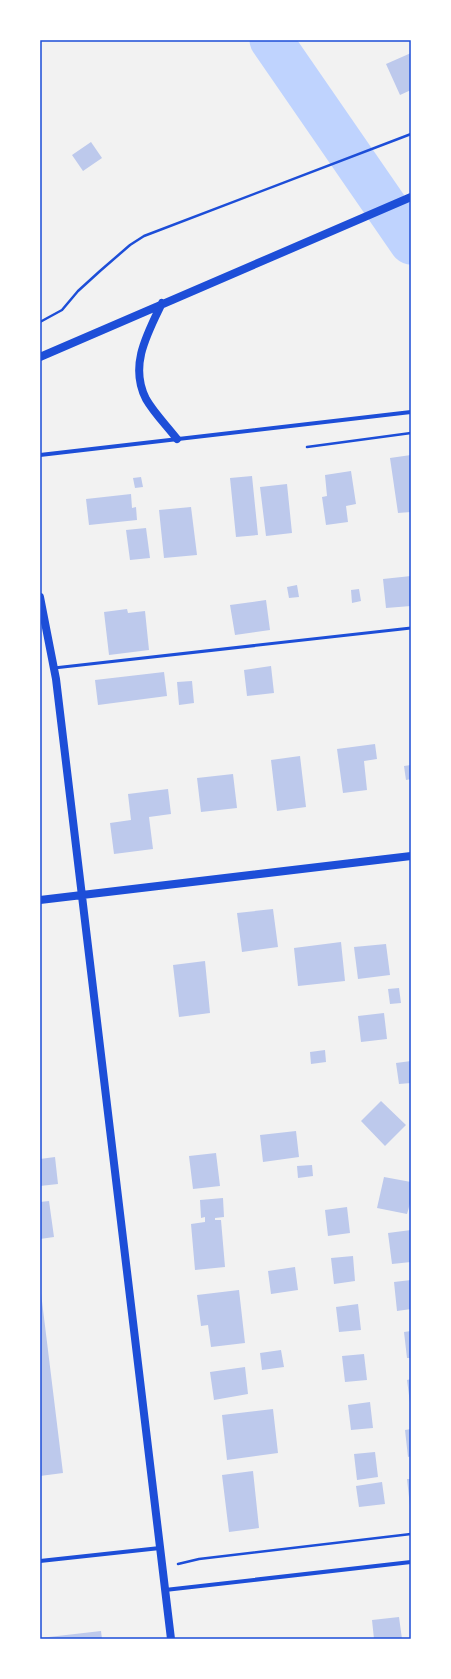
<svg xmlns="http://www.w3.org/2000/svg" width="451" height="1679" font-family="Mulish,sans-serif">
<rect width="100%" height="100%" fill="#f2f2f2"/>
<g fill="none" stroke-linecap="round" stroke-linejoin="round">
<path stroke="#bfd3fe" stroke-width="43" d="M271,40L411,243"/>
</g>
<path fill="#bdc9ec" d="M411,53V90L400,95L386,64Z
M91,142L102,158L83,171L72,155Z
M411,455V512L398,513L390,458Z
M351,471L356,504L346,506L348,522L326,525L322,497L327,496L325,475Z
M252,476L258,535L236,537L230,478Z
M141,477L143,487L135,488L133,478Z
M287,484L292,533L266,536L260,487Z
M131,494L132,508L136,507L137,520L89,525L86,499Z
M191,507L197,555L164,558L159,510Z
M146,528L150,558L130,560L126,530Z
M411,576V606L386,608L383,579Z
M297,585L299,597L289,598L287,587Z
M359,589L361,601L352,603L351,590Z
M266,600L270,630L235,635L230,605Z
M127,609L128,613L145,611L149,650L109,655L104,612Z
M271,666L274,693L247,696L244,670Z
M164,672L167,696L98,705L95,680Z
M192,681L194,703L179,705L177,682Z
M375,744L377,759L364,761L367,790L343,793L337,749Z
M300,756L306,807L277,811L271,760Z
M411,765V779L406,780L404,766Z
M233,774L237,808L201,812L197,778Z
M168,789L171,814L149,817L153,849L114,854L110,823L131,820L128,794Z
M273,909L278,947L242,952L237,913Z
M341,942L345,981L298,986L294,948Z
M386,944L390,975L358,979L354,947Z
M205,961L210,1013L179,1017L173,965Z
M399,988L401,1003L390,1004L388,989Z
M384,1013L387,1039L361,1042L358,1016Z
M325,1050L326,1062L311,1064L310,1052Z
M411,1061V1083L399,1084L396,1063Z
M381,1101L406,1125L385,1146L361,1121Z
M296,1131L299,1157L263,1162L260,1135Z
M216,1153L220,1186L193,1189L189,1156Z
M55,1157L58,1184L40,1186V1159Z
M312,1165L313,1176L298,1178L297,1166Z
M384,1177L411,1182V1200L407,1214L377,1208Z
M223,1198L224,1217L215,1218V1220H221L225,1267L195,1270L191,1224L205,1222V1217L201,1218L200,1200Z
M49,1201L54,1237L40,1239V1202Z
M347,1207L350,1233L328,1236L325,1210Z
M411,1230V1262L392,1264L388,1233Z
M353,1256L355,1281L334,1284L331,1258Z
M295,1267L298,1290L271,1294L268,1271Z
M411,1280V1309L397,1311L394,1282Z
M40,1285L63,1473L40,1476Z
M239,1290L245,1343L211,1347L208,1325L201,1326L197,1295Z
M358,1304L361,1330L339,1332L336,1307Z
M411,1331V1358H407L404,1332Z
M281,1350L284,1367L262,1370L260,1353Z
M364,1354L367,1380L345,1382L342,1356Z
M245,1367L248,1394L214,1400L210,1372Z
M411,1379V1403H410L407,1380Z
M370,1402L373,1428L351,1430L348,1405Z
M273,1409L278,1453L227,1460L222,1415Z
M411,1429V1456L408,1457L405,1430Z
M375,1452L378,1477L357,1480L354,1454Z
M253,1471L259,1528L229,1532L222,1475Z
M407,1479H411V1506H410Z
M382,1482L385,1504L359,1507L356,1486Z
M399,1617L402,1639H374L372,1620Z
M101,1631L102,1639H40V1638Z"/>
<g fill="none" stroke-linecap="round" stroke-linejoin="round">
<path stroke="#1d4ed8" stroke-width="2.5" d="M40,322L62,310L78,291L100,271L130,245L144,236L411,134
M307,447L411,433
M178,1564L199,1559L411,1534"/>
<path stroke="#1d4ed8" stroke-width="3" d="M54,668L411,628"/>
<path stroke="#1d4ed8" stroke-width="4" d="M40,455L411,412
M40,1561L160,1548
M165,1590L411,1562"/>
<path stroke="#1d4ed8" stroke-width="8" d="M162,303C147,334 129,366 146,399C154,413 167,426 177,439
M40,357L411,197
M40,597L56,679L171,1639
M40,900L411,856"/>
</g>
<rect width="451" height="1679" fill="none" stroke="#ffffff" stroke-width="82"/>
<rect x="41" y="41" width="369" height="1597" fill="none" stroke="#1d4ed8" stroke-width="1.5"/>
</svg>
